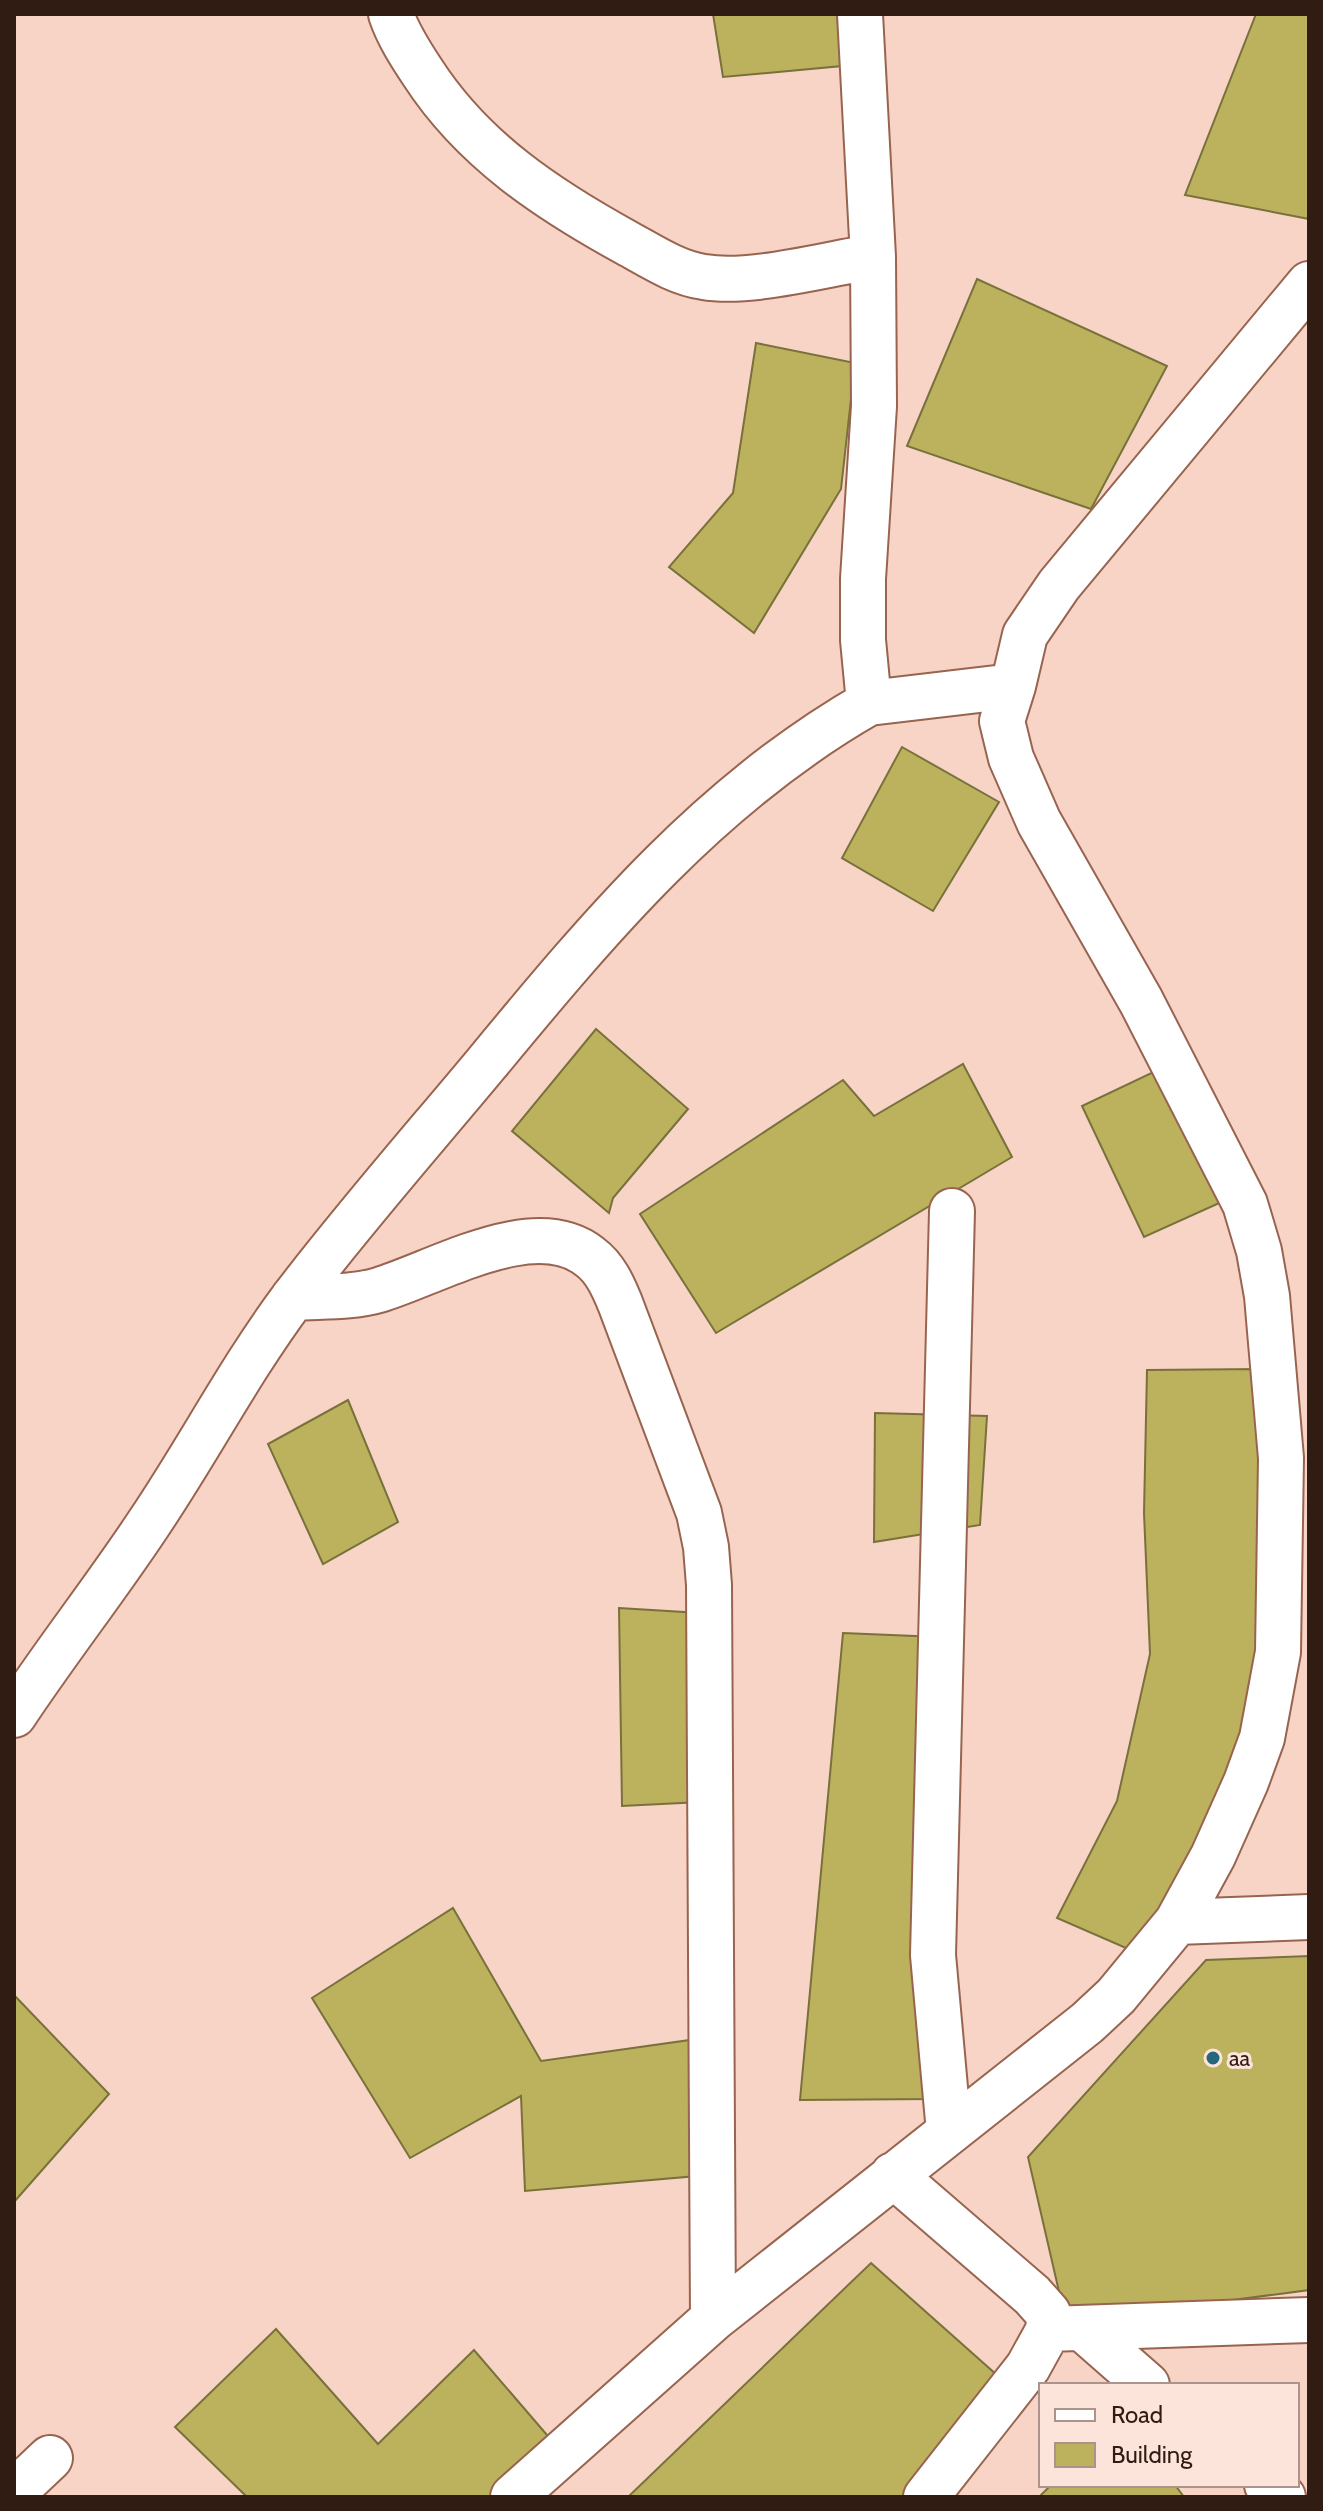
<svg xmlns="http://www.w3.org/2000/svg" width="1323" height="2511" font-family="Cabin,sans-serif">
<rect width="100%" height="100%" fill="#f8d4c6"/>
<path fill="#bcb15d" stroke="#78713b" stroke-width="2" d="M713,14H837L842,66L723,77Z
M1256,14H1309V219L1185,195Z
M977,279L1167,366L1091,509L907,446Z
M756,343L855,363L841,489L754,633L669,567L733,493Z
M902,747L999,802L933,911L842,858Z
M596,1029L688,1109L613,1198L609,1213L512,1131Z
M963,1064L1012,1157L716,1333L640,1214L843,1080L874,1116Z
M1164,1067L1226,1200L1144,1237L1082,1106Z
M1260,1369L1270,1623L1233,1782L1142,1955L1057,1918L1117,1801L1150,1654L1144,1513L1147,1370Z
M348,1400L398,1522L323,1564L268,1444Z
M875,1413L987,1416L980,1525L874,1542Z
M619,1608L700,1613L701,1802L622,1806Z
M843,1633L962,1638L932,2099L800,2100Z
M453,1908L541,2061L697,2039V2176L525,2191L521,2096L410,2158L312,1998Z
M1309,1956V2290L1066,2322L1028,2157L1206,1960Z
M14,1995L109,2094L14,2202Z
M871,2263L998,2376L925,2497H628Z
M276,2329L378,2444L474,2350L553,2442L494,2497H247L175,2427Z
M1051,2485H1175L1184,2497H1039Z"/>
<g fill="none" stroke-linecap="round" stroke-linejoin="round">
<defs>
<path id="minor" d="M391,14C398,35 411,55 423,73C473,150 547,199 627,243C651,256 676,273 704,277C751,285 825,264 873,257L874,406L863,579V640L869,703L1013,686
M860,14L873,257
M293,1298C321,1296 352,1298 379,1290C438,1272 535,1213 590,1257C605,1268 613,1286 620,1303L699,1513L706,1547L709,1585L713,2319
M14,1715C57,1650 106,1588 149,1523C199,1449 240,1369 294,1297C355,1217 421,1142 486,1064C600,926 711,793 869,703
M1177,1922L1309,1917
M949,2132L933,1955L952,1211
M893,2175L1032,2295L1048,2313L1049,2329L1028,2367L926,2497
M1082,2328L1147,2385
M1049,2329L1309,2320
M1267,2485L1283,2497
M14,2492L50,2458
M513,2497L713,2319L1087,2023L1116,1996L1177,1922L1213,1856L1246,1782L1262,1738L1278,1652L1281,1458L1267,1296L1259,1251L1245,1204L1141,1001L1039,822L1011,758L1002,721L1013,686L1025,635L1059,585L1309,284"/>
</defs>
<use href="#minor" stroke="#986450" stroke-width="48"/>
<use href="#minor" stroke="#fff" stroke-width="44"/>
</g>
<circle fill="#26677b" stroke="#fce4db" stroke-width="3" cx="1213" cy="2058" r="8"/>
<g text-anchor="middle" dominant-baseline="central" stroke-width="6" stroke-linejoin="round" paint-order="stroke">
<g font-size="22" fill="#311c14" stroke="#fce4db" text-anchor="start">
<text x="1229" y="2058">aa</text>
</g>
</g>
<rect width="1323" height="2511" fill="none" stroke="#311c14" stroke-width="32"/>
<rect x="1039" y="2383" width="260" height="104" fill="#fce4db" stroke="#ab948b" stroke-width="2"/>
<rect x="1055" y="2409" width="40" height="12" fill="#ffffff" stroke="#ab948b" stroke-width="2"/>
<text x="1111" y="2423" font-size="24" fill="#311c14">Road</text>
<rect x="1055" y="2443" width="40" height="24" fill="#bcb15d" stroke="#ab948b" stroke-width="2"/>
<text x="1111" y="2463" font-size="24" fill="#311c14">Building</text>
</svg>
